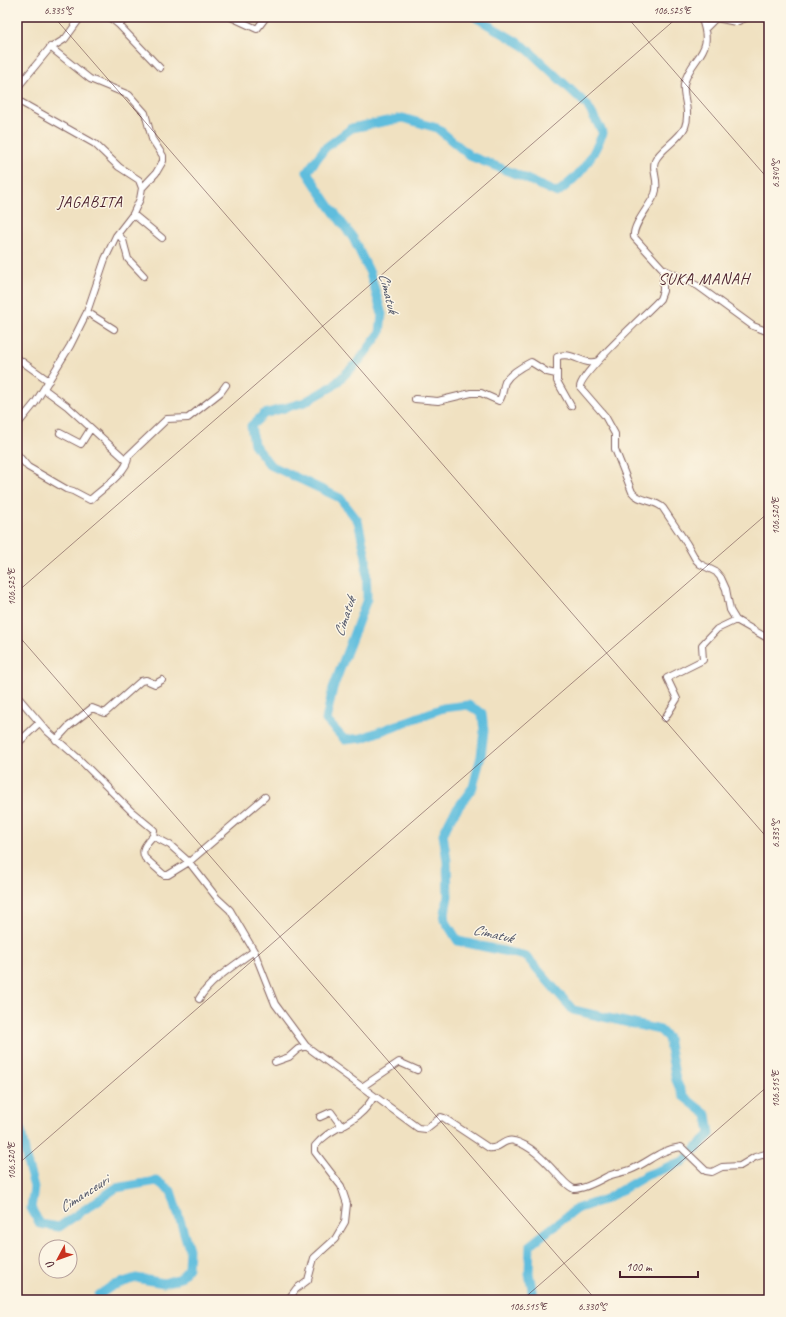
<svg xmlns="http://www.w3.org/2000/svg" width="786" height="1317" font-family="Caveat,sans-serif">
<rect width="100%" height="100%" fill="#fcf5e5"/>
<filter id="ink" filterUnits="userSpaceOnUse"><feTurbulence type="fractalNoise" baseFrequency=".025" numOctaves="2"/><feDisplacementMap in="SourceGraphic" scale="8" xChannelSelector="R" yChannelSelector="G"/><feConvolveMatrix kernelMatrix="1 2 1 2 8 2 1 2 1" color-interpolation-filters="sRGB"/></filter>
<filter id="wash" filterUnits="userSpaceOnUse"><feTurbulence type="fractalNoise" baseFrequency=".012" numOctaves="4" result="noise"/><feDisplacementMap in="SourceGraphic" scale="16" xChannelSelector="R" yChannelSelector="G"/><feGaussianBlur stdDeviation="0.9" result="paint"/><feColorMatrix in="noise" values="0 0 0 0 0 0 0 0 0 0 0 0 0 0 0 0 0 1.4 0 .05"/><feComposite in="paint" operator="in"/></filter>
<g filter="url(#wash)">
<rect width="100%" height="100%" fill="#f0e1c1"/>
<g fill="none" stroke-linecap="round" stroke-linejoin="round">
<path stroke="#5fbddd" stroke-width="9" d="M475,17L524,46L587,105L603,133C590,162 582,174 557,193L518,175L470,156L437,128L403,118L352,128L325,148L307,172L328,204L353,238L370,273L382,314L380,333L359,361L333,386L305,402L264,414L251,426L254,444L270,465L340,498L358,521L366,557L367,599L333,688L326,720L345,740L362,738L443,708L468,705L482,713L484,731L481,756L473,787L452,816L443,834L447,861L448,896L444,919L458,941L526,956L573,1010L660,1030L668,1038L676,1080L683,1096L707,1115L710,1134L684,1161L647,1175L606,1199L576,1209L530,1245L529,1273L532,1289V1300
M17,1109L27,1162L34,1187L31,1208L40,1224L59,1227L116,1188L157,1181L171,1191L189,1249L188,1268L180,1278L164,1283L136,1278L112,1286L99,1295L100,1300"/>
</g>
</g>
<g filter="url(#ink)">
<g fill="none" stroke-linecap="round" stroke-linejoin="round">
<defs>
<path id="minor" d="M109,17L119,25L127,17
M231,17L257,29L266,17
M701,17C716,55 692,54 684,84C682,96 691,111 685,127C679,140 660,149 655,161C651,171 660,181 655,194C650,206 632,225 634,237L663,269L698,286L753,326L769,332
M119,25L160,68
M705,29L716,18L736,22L748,17
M50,47L90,79L129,95L145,113L152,139L163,156V161L156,173L142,188
M17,88L49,49L65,39L81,17
M17,100L95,144L119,167L139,180L142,188L140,199L133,214L116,236L105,259L87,312L70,346L35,403L17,425
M133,214L162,238
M118,234L123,240L128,259L144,276
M663,269V291L660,299C647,313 580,373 580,387L605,416L615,434V449L632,492C639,502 654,499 663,508L687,544L696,560L700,564L716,572L721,578L726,589L730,610L736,620L769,639
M87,312L114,329
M17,358L49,381
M44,389L67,406L125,459L167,419L188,418L221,392L226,385
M415,399L438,401L471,393H481L499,401C504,395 502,389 505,382C510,373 521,367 531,362L547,372L556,374
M571,406L557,381V357C572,350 584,367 598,361
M60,433L81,444L91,428
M17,454L28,467L66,489L73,491L90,500C100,491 128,471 128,458
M17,696L47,731L79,759L131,811L154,830L153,836L170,845L189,862L217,898L230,910L254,951L275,1004L306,1046L418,1128L426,1129L441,1117L444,1118L489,1148C499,1150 504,1138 514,1141C531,1145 546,1162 558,1175C563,1180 567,1186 574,1189C584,1189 597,1182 606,1177C613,1173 622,1173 630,1170C650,1162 658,1150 681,1147L706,1171L712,1172L722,1167L740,1166L755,1157L769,1153
M665,718L677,699L667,678L703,660L702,645L717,629L736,620
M56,740L69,726L92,708L105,713L141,681L146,680L155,684L162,680
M17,744L39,723
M153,836C147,843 140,849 145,858L164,875H168L189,862L265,797
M199,999C209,981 236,964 254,951
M275,1062L289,1057L298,1049L306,1046
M362,1087L399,1062L417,1070
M320,1117L331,1112L342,1127
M288,1300L296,1289L308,1280L314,1258L335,1239L345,1222L347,1204L341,1186L315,1152V1146C333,1124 358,1126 374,1096"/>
</defs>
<use href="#minor" stroke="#846360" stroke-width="8"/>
<use href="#minor" stroke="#fff" stroke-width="6"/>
</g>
</g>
<path fill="none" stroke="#4a1f2b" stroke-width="1" stroke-opacity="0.45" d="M54,17L769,840M627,17L769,180M17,18L18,17M17,592L678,17M17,634L596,1300M17,1165L769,512M17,1294L23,1300M522,1300L769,1085"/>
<g text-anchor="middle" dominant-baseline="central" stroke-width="3" stroke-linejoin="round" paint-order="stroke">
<g font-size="15" font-style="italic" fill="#515669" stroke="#fcf5e5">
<text transform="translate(388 293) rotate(76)">Cimatuk</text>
<text transform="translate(345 617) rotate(-71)">Cimatuk</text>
<text transform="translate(493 934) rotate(13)">Cimatuk</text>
<text transform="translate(84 1194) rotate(-33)">Cimanceuri</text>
</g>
<g font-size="16" letter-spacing="1" fill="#4a1f2b" stroke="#fcf5e5">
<text x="90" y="202">JAGABITA</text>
<text x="704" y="279">SUKA MANAH</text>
</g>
</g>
<rect width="786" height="1317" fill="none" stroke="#fcf5e5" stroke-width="44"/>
<g transform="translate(58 1259) rotate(229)"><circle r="19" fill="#fcf5e5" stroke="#b59f9b"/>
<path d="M0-3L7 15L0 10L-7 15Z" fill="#c8321e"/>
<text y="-6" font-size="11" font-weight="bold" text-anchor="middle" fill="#4a1f2b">U</text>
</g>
<path d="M620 1271v6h78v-6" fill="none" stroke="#4a1f2b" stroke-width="2"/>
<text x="626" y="1271" font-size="12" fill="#4a1f2b" stroke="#fcf5e5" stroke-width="3" paint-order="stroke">100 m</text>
<rect x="22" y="22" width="742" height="1273" fill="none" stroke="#4a1f2b" stroke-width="1.5"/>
<g font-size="10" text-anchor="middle" fill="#4a1f2b">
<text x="58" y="14">6.335°S</text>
<text x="672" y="14">106.525°E</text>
<text transform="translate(775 174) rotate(-90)" y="4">6.340°S</text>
<text transform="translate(775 516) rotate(-90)" y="4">106.520°E</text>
<text transform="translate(11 587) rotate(-90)" y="4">106.525°E</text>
<text transform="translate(775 834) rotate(-90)" y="4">6.335°S</text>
<text transform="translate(775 1089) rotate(-90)" y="4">106.515°E</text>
<text transform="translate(11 1161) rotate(-90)" y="4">106.520°E</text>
<text x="528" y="1310">106.515°E</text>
<text x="592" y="1310">6.330°S</text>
</g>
</svg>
